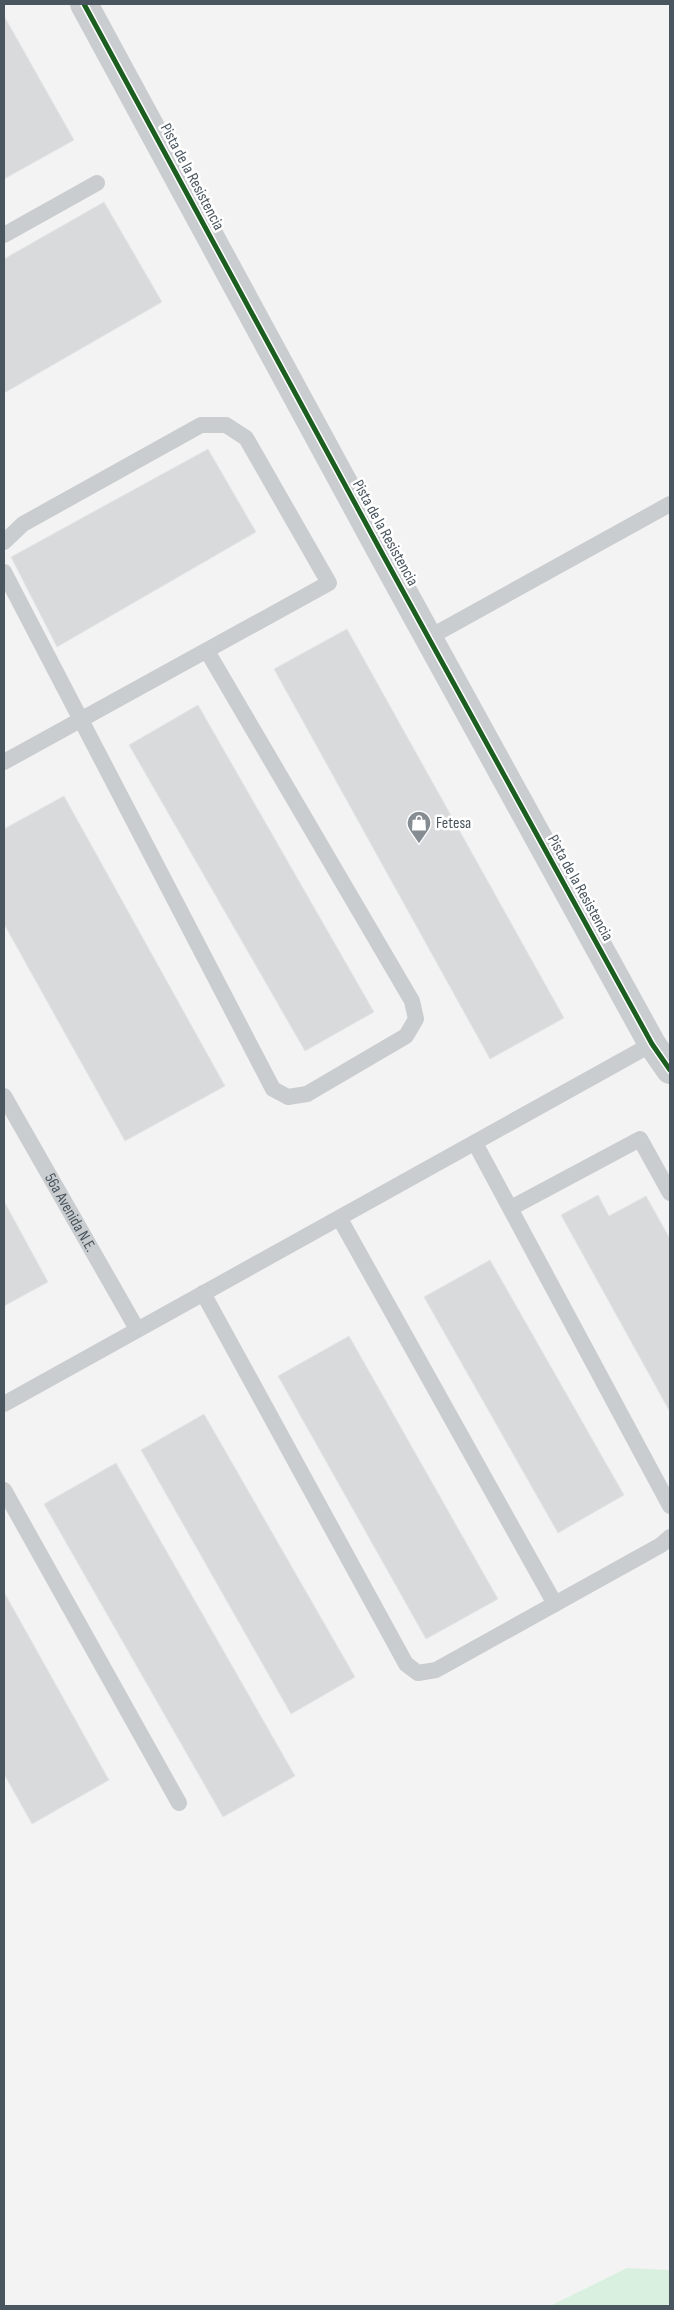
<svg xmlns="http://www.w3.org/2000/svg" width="674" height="2310" font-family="'Sofia Sans Condensed',sans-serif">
<rect width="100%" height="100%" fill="#f3f3f3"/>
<path fill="#d9f0e1" d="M627,2268L670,2270V2306H550Z"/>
<path fill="#d9dadb" stroke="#e4e5e6" d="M4,16L74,140L4,179Z
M104,202L162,302L4,393V259Z
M208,449L256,532L57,647L11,557Z
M347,629L564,1018L490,1059L274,669Z
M198,705L374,1012L305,1051L129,745Z
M64,796L225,1086L125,1141L4,924V829Z
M598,1195L609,1216L646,1196L670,1239V1412L561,1215Z
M4,1201L48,1282L4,1306Z
M490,1260L624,1495L558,1533L424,1297Z
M349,1336L498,1599L426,1639L278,1376Z
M204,1414L355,1677L291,1714L141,1450Z
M116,1463L295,1776L223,1817L44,1504Z
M4,1592L109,1780L32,1824L4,1774Z"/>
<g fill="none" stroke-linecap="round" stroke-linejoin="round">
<g stroke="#cacdcf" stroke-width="16">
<path d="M4,235L97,183"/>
<path d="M4,542L23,524L201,425H226L246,438L329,583L4,762"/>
<path d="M4,572L273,1089L288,1097L307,1094L406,1036L416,1019L412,1001L207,651"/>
<path d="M428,638L670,504"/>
<path id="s1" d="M4,1096L137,1329"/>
<path d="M475,1143L670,1506"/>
<path d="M511,1208L640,1139L670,1193"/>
<path d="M340,1219L555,1604"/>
<path d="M203,1293L406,1664L418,1673L436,1670L661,1545L670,1537"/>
<path d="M4,1404L652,1044"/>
<path d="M4,1490L179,1803"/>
</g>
<path stroke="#cacdcf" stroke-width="28" d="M84,4L383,555L652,1044L670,1070"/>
<defs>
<path id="cycleway" d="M84,4L383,555L652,1044L670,1070"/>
</defs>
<use href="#cycleway" stroke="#fff" stroke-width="8"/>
<use href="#cycleway" stroke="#1b5e20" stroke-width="5"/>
</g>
<defs>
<symbol id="shop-pin" viewBox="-11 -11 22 30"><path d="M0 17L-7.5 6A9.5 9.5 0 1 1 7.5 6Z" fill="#858d93" stroke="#fff"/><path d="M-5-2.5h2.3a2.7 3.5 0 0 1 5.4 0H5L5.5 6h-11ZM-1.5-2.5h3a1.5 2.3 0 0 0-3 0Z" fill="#fff"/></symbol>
</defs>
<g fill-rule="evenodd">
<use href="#shop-pin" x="405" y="809" width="28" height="38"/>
</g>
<g text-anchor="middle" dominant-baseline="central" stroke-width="5" stroke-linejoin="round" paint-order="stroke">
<g font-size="16" fill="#4a565f" stroke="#fff">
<text transform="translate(192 177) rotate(62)">Pista de la Resistencia</text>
<text transform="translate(385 533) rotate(61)">Pista de la Resistencia</text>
<text transform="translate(580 888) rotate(61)">Pista de la Resistencia</text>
<text stroke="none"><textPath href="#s1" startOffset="134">56a Avenida N.E.</textPath></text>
</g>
<g font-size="16" fill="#4a565f" stroke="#fff" text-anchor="start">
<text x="436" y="823">Fetesa</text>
</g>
</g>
<rect width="674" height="2310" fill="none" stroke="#4a565f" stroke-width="10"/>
</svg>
